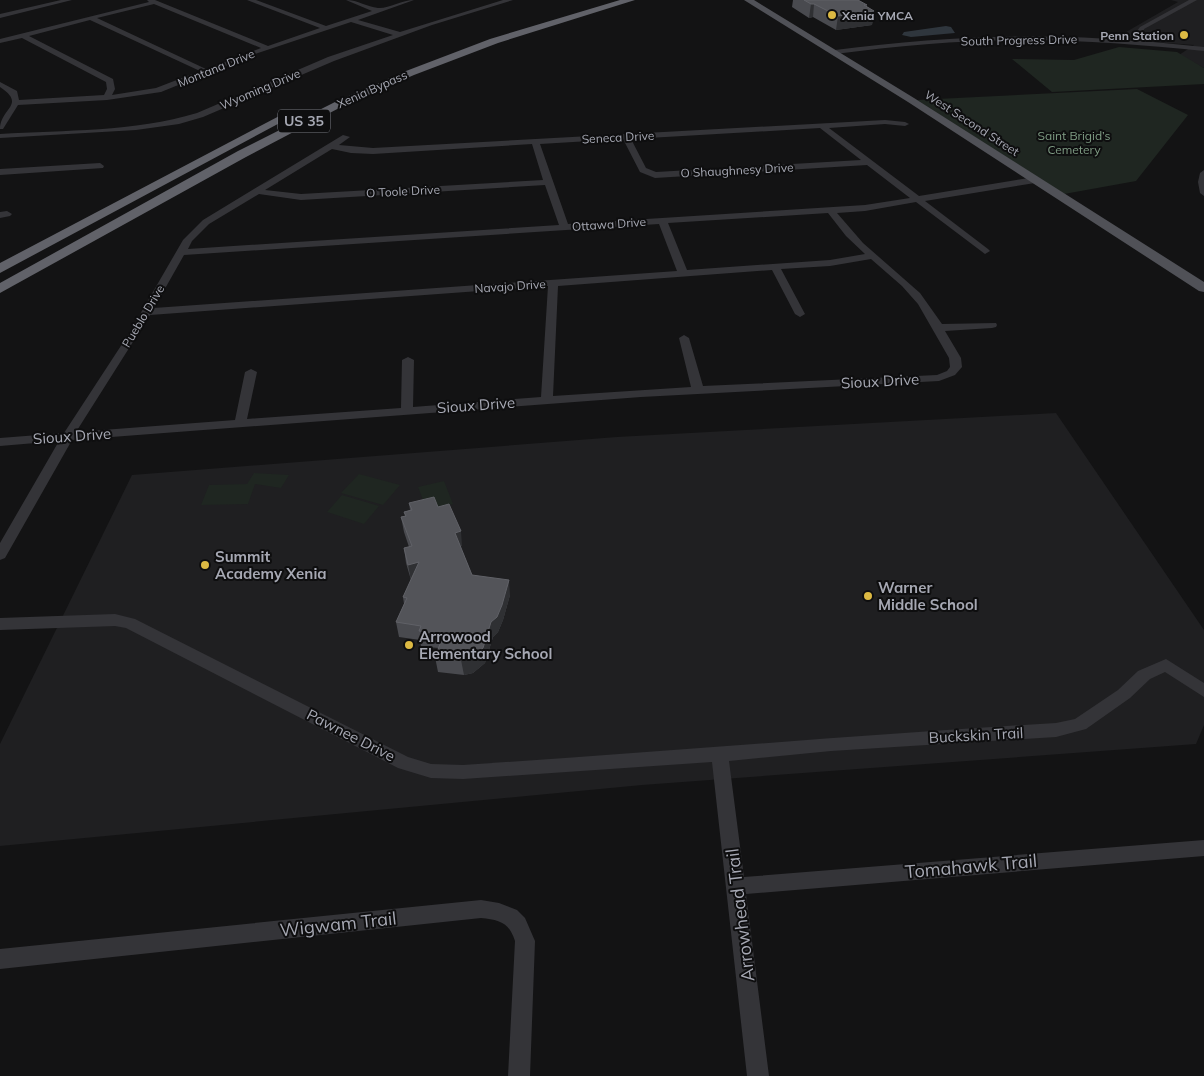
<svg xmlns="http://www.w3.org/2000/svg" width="1204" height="1076" font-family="Mulish,sans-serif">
<rect width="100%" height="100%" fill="#131314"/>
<path fill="#1f1f21" d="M1171,0H1204V68L1179,55L1194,45L1114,39L1178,2Z
M1056,413L1204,630V725L1196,744L642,785L0,846V744L132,475L617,437Z"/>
<path fill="#1f2621" d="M1119,47L1177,52L1204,68V84L1052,92L1012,59L1074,60Z
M1137,89L1188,115L1136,181L1064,194L917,100Z
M254,473L289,475L281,488L255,484L248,504L201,505L209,485L247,484Z
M359,474L400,485L383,505L341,493Z
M444,481L453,504L427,510L418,487Z
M342,495L379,506L364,524L327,512Z"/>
<path fill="#2f363d" d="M946,26L951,27L955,33L911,37L902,35L904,32Z"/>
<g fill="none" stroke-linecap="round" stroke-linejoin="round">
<path fill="#343438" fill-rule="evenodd" d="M61,0H72L0,18V14Z
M147,0H155L268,46L320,28L247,0H256L326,26L372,11L346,0C358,0 367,7 378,8C388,9 402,0 414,0L358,20L400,32L503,0H513L432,25L334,61L203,117L179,124L136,130L0,138V134C65,130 134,132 197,113L328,57L393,35L351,22L255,54L161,92L107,100L18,105L3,129H0C0,108 27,105 0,87V82L17,91L19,100L104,95L107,89L106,82L22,38L0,43V39L149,2ZM154,4L261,48L206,69L97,18ZM90,20L200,71L156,88L112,95L115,89L113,79L29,36Z
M1189,0H1197L1144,29L1143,41L1204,47V51C1144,45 1085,40 1025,40C961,40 898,46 835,54L832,52L835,50C935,37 1035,32 1136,41L1137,31L1140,27Z
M885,120L905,122L909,124L905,126L885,124L829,128L919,196L1035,177L1039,180L1035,183L925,201L988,249L990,251L985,254L916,202L865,211L837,213L863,243L920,293L942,324L996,323L997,325L996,327L992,328L945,331L961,358L962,367L955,375L939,381L641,397L72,440L5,558L0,560V543L59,441L0,446V438L64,433L128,335L183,240L203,220L343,135L350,137L339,145L373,148ZM820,128L861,160L656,172L646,168L631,139ZM623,139L640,172L655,178L867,165L910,198L865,205L568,224L540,144ZM532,144L543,180L301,194L265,190L332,149L351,153L373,154ZM545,185L559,225L188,249L192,241L209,224L259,194L301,200ZM828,213L846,236L865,254L830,260L687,270L668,223ZM659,224L677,271L154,308L184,255ZM871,259L902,286L918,304L949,358L950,367L947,371L937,375L703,386L689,338L684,335L679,338L691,387L553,396L558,286L772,270L795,314L800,317L805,314L781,269L830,266ZM548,286L541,397L413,407L414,360L408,357L402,360L401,408L247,419L257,372L251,369L245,372L235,420L76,432L150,315Z
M100,163L104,166L103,168L0,175V169Z
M1204,170V196L1200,193L1198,182L1200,173Z
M7,211L12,214L10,216L0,218V212Z
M115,614L135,619L408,757L431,764L463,765C661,752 858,735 1056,723L1075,719L1118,690L1138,671L1166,659L1204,683V697L1165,672L1150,679L1130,698L1086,729L1056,737L831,751L729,761L744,877L1204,840V856L746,894L769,1076H747L712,762L463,779L431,778L398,768L126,628L115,626L0,630V618Z
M481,900L499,903L517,910L525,918L535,941L530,1076H508L515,941C509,922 499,920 481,918L0,969V949Z"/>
<path fill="#505157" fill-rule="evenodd" d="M744,0H754L914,98L1204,282V292L1199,291L908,102Z"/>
<path fill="#616269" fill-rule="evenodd" d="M620,0H635L498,43L414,75L343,106L246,157L0,293V283L238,151L335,102L406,71L490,39Z
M285,113L291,116L289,118L0,273V263Z"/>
</g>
<path fill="#494a4f" d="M793,0H858L867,7L874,11L872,25L836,30L813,17L809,18L792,7Z
M409,503L438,507L462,546H460L472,575L510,595L503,620L498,632L493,637L485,663L473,673L464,675L438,672L435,657L439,648L427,647L421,646L420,640L399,637L396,622L404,604L403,597L411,580L406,563L404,548L409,547L404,532L401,517L405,516L404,512L410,510Z"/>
<path fill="#2f3033" d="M811,4H814L813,17L809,18Z
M864,5H867L866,12L874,11L872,25L836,30L838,16Z
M461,531L462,546L456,548L455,533Z
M419,562L411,580L408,565Z
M509,580L510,595L503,620L498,632L493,637L485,663L473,673L464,675L461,660L491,622Z"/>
<path fill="#535459" stroke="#606167" d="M804,0H858L867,5H864L874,11L838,16L814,4H811Z
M434,497L438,507L449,504L461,531L455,533L472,575L509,580L502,605L497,617L491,622L483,648L471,658L461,660L435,657L444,634L425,632L419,631L421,626L396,622L407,598L403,597L419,562L408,565L404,548L412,546L401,517L406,516L404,512L412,510L409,503Z"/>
<g fill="#dcb943" stroke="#0e0e0f" stroke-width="2">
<circle cx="832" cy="15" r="5"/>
<circle cx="1184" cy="35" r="5"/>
<circle cx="205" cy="565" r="5"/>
<circle cx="868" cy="596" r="5"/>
<circle cx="409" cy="645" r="5"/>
</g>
<g text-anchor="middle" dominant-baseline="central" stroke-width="4" stroke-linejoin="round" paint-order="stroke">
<g font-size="12" font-weight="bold" fill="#a6a8b3" stroke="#0e0e0f" text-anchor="start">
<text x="842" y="15">Xenia YMCA</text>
<text x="1174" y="35" text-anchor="end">Penn Station</text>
</g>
<g font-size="12" fill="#a6a8b3" stroke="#0e0e0f">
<text transform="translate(1019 40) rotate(-1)">South Progress Drive</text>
<text transform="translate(216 68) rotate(-22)">Montana Drive</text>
<text transform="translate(260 89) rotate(-23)">Wyoming Drive</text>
<text transform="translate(372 89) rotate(-24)">Xenia Bypass</text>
<text transform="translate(972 123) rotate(33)">West Second Street</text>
<text transform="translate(618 137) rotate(-3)">Seneca Drive</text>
<text transform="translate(737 170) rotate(-3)">O Shaughnesy Drive</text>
<text transform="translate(403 191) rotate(-3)">O Toole Drive</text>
<text transform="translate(609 224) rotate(-4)">Ottawa Drive</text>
<text transform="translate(510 286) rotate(-4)">Navajo Drive</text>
<text transform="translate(143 316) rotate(-59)">Pueblo Drive</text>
</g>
<g font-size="12" fill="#7f9c84" stroke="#0e0e0f">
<text x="1074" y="135">Saint Brigid’s<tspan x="1074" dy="14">Cemetery</tspan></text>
</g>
<rect fill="#0e0e0f" stroke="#787a82" stroke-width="1" x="278" y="109.5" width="52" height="23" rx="4"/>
<g font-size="14" font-weight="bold" fill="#a6a8b3">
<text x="304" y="121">US 35</text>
</g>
<g font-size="15" fill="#a6a8b3" stroke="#0e0e0f">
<text transform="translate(880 381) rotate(-3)">Sioux Drive</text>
<text transform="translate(476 405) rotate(-4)">Sioux Drive</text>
<text transform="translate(72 436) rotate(-4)">Sioux Drive</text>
<text transform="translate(351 735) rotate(27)">Pawnee Drive</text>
<text transform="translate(976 735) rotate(-3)">Buckskin Trail</text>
</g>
<g font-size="15" font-weight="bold" fill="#a6a8b3" stroke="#0e0e0f" text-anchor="start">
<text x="215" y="556">Summit<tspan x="215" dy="17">Academy Xenia</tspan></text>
<text x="878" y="587">Warner<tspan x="878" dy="17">Middle School</tspan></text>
<text x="419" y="636">Arrowood<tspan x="419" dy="17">Elementary School</tspan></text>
</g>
<g font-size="18" fill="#a6a8b3" stroke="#0e0e0f">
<text transform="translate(971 866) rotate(-5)">Tomahawk Trail</text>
<text transform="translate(740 915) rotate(-97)">Arrowhead Trail</text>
<text transform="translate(338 924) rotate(-6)">Wigwam Trail</text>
</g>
</g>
</svg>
